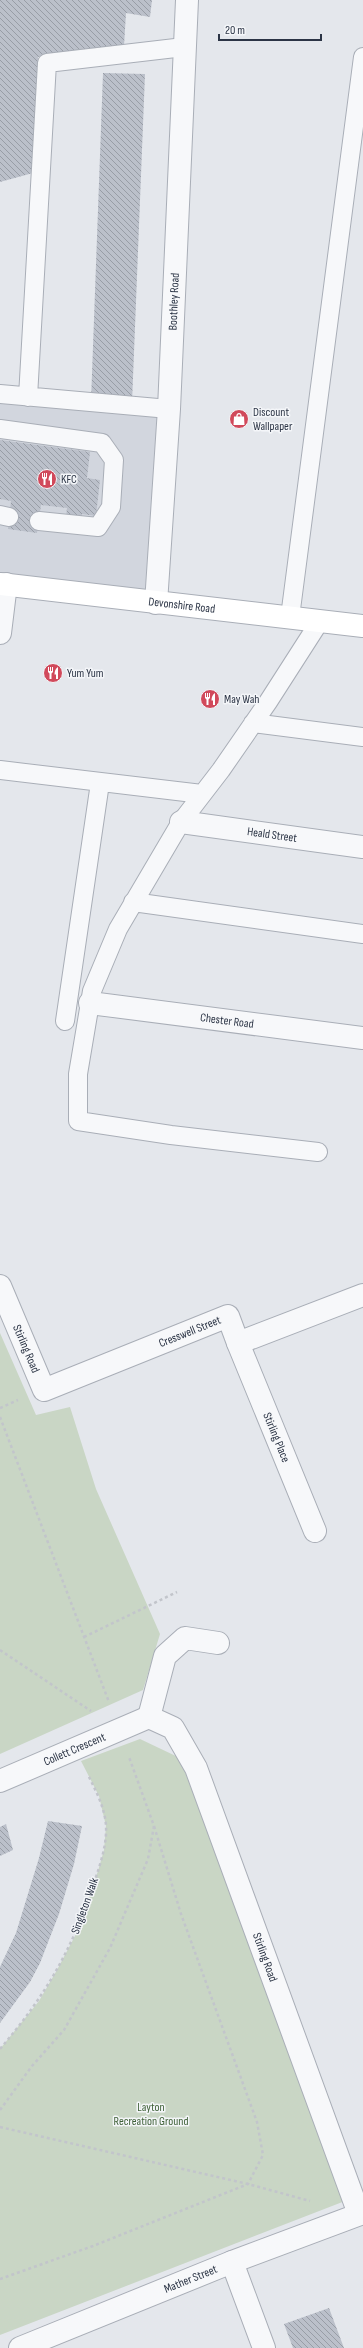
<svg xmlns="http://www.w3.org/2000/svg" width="363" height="2348" font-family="'Sofia Sans Condensed',sans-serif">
<defs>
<pattern id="building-back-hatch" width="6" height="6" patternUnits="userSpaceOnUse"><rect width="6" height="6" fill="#bbc0ca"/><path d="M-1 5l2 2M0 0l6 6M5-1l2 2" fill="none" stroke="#989da6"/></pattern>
</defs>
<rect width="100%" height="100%" fill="#e4e7ec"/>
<path fill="#d2d6de" d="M0,394L169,409L156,603L0,579Z"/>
<path fill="#c9d6c5" d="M0,1333L36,1415L70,1407L96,1489L160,1634L143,1690L0,1754Z
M140,1739L180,1758L345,2201L0,2335V2049L39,2001L57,1970L75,1936L98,1871L104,1850L106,1826L99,1796L81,1761Z"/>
<path fill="url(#building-back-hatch)" d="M0,0H152L150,17L126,13L124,46L38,57L33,173L0,182Z
M103,73L145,74L132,403L91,401Z
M0,440L90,452L87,478L100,480L96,516L82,514V519L66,517L67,508L41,505L37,533L8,529L11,501L0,499Z
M48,1821L82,1826L74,1864L59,1914L40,1963L30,1982L0,2023V1967L16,1933L39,1858Z
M6,1824L13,1850L0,1856V1827Z
M329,2308L344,2348H293L284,2324Z"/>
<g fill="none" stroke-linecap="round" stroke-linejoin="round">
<defs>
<path id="lane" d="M0,394L169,409
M28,397L47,63L184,47
M0,429L102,443L114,460L111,507L98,527L39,521
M0,515L9,517
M290,617L363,57
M253,723L363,737
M0,770L202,794
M133,902L363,934
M65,1021L100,783
M318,1152L171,1135L78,1121V1074L92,991L118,929L181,822L221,770L268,702L320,621"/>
<g id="street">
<path id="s1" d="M156,603L169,409L187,0"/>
<path d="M0,633L6,584"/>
<path id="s2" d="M181,822L363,847"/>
<path id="s3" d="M90,1003L363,1038"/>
<path id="s4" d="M0,1286L44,1390L228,1316L238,1343L363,1295"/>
<path id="s5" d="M238,1343L315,1531"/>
<path id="s6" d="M149,1717L173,1728L196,1768L359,2214"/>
<path d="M149,1717L165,1656L185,1638L218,1643"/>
<path id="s7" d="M0,1781L149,1717"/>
<path d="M232,2262L264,2348"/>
<path id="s8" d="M20,2348L232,2262L363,2213"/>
</g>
<g id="secondary">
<path id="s9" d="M0,584L363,626"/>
</g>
</defs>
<use href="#lane" stroke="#a9aeb7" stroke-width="20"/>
<use href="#street" stroke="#a9aeb7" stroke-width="24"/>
<use href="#secondary" stroke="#a9aeb7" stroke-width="24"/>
<path stroke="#c2c5cb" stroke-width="2.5" stroke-dasharray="3 3" stroke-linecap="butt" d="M0,1408L18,1400
M0,1417L109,1702
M84,1637L177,1592
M0,1650L91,1711
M0,2049C46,1995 72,1950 94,1883C100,1865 107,1845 106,1826C105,1808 96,1791 88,1775
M0,2110L32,2066L64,2030L110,1948L148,1859L154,1826L129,1757
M0,2127L248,2184L310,2201
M0,2279L93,2246L248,2184L263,2155L257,2122L181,1914L154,1826"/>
<use href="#lane" stroke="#f7f8fa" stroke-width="18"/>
<use href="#street" stroke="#f7f8fa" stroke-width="22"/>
<use href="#secondary" stroke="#fff" stroke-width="22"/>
</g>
<defs>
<symbol id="shop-disc" viewBox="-11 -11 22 22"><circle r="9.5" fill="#d1495b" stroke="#f4f6f9"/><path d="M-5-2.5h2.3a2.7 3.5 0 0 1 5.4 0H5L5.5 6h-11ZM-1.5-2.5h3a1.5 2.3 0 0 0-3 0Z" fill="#fff"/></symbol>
<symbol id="restaurant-disc" viewBox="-11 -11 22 22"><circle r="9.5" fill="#d1495b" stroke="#f4f6f9"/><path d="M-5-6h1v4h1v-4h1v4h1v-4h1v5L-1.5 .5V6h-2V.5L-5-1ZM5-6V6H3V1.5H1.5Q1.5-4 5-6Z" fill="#fff"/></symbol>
</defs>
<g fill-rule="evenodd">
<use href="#shop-disc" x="228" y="408" width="22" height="22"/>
<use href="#restaurant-disc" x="36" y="468" width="22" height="22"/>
<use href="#restaurant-disc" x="42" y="662" width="22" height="22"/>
<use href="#restaurant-disc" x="199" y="688" width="22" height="22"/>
</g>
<g text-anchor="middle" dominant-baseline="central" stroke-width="3" stroke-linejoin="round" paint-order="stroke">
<g font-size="12" fill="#2b3445" stroke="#f4f6f9">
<text stroke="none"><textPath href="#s1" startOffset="302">Boothley Road</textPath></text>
<text stroke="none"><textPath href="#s9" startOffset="183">Devonshire Road</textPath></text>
<text stroke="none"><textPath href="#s2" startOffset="92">Heald Street</textPath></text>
<text stroke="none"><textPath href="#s3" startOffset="138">Chester Road</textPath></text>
<text stroke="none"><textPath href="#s4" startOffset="270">Cresswell Street</textPath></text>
<text stroke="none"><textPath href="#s4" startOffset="68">Stirling Road</textPath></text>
<text stroke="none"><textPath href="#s5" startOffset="102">Stirling Place</textPath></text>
<text stroke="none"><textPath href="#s7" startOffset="81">Collett Crescent</textPath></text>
<text transform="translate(85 1906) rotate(-70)">Singleton Walk</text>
<text stroke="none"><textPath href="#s6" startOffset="274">Stirling Road</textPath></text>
<text stroke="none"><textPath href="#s8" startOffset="184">Mather Street</textPath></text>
</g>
<g font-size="12" fill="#2b3445" stroke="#f4f6f9" text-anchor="start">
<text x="253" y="412">Discount<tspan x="253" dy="14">Wallpaper</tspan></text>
<text x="61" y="479">KFC</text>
<text x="67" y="673">Yum Yum</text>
<text x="224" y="699">May Wah</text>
</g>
<g font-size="12" fill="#3f6138" stroke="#f4f6f9">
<text x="151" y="2107">Layton<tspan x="151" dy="14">Recreation Ground</tspan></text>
</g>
</g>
<path d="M219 34v6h102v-6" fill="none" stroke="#2b3445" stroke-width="2"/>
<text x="225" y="34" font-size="12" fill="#2b3445" stroke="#f4f6f9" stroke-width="3" paint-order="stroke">20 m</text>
</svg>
